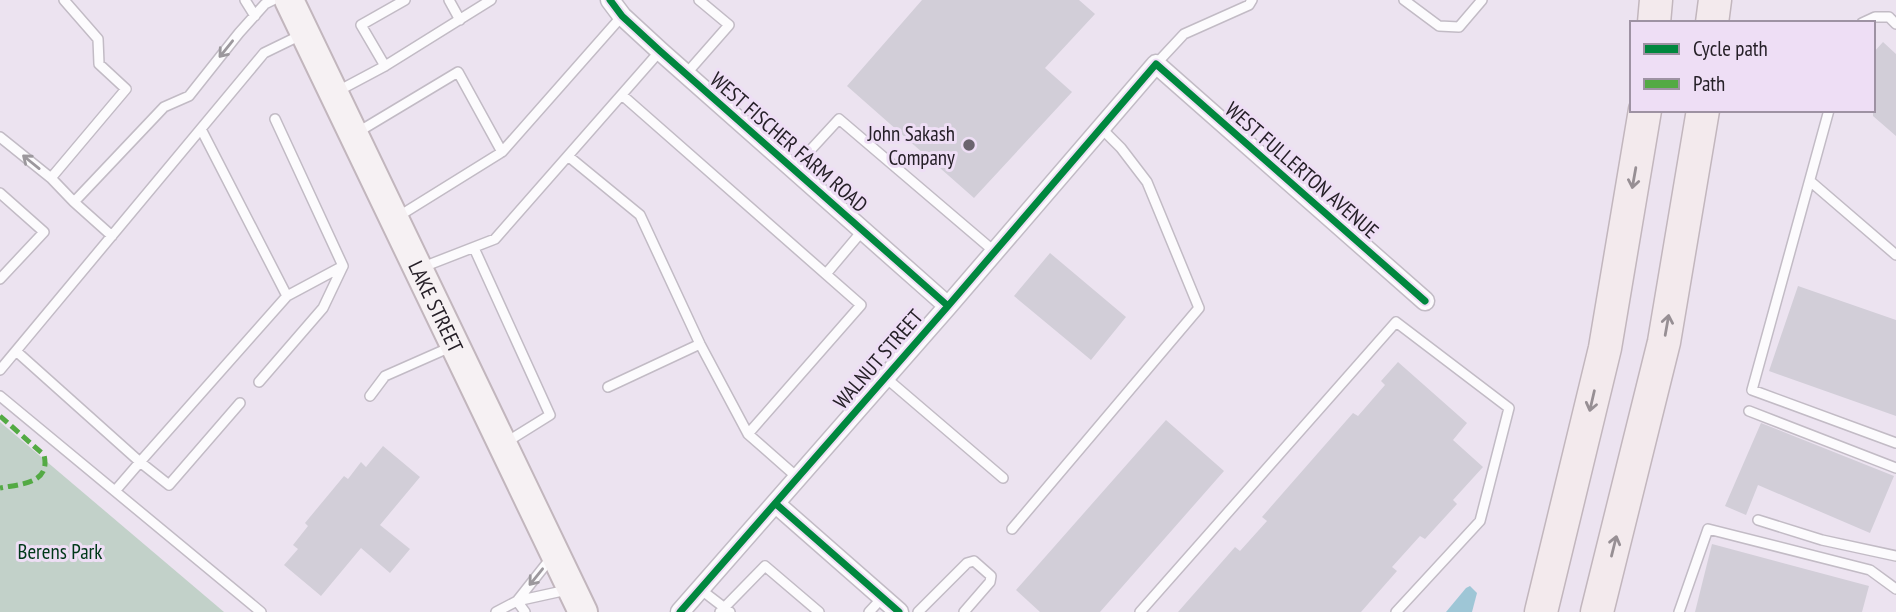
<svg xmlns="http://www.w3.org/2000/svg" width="1896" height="612" font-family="'PT Sans Narrow',sans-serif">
<rect width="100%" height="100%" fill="#ece3f0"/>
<path fill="#c2d1c9" d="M0,422L224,612H0Z"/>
<path fill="#9ec6d6" d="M1470,586L1477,593L1472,612H1446L1466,588Z"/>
<path fill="#d2ced8" d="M922,0H1079L1095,14L1045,68L1072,92L974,198L847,86Z
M1883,42L1896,54V136L1873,116V53Z
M1050,253L1126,317L1091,360L1014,296Z
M1798,286L1896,320V416L1769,371Z
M1398,362L1467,423L1453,440L1483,467L1453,500L1457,504L1425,539L1420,536L1392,567L1397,571L1361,612H1178L1235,547L1240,551L1267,521L1262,517L1353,413L1358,416L1385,385L1381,381Z
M1166,420L1224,471L1100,612H1040L1016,590Z
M1761,423L1894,476L1870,533L1758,485L1746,515L1725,506Z
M383,446L420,477L380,525L410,549L390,573L361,548L321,596L284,565L298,549L293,545L308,526L305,523L344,476L348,479L361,462L366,467Z
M1712,544L1869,586L1862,612H1695Z"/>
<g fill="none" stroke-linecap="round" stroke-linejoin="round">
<defs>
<path id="lane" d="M245,0L255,16
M449,0L460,20
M1404,0L1439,26L1459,27L1482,0
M1862,23L1875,17H1889L1896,24
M1156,64L1184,34L1249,5L1252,0
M385,66L361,25L405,0
M686,74L729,25L699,0
M338,91L385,66L491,0
M622,95L861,305L748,434
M1829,110L1752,390L1896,443
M201,129L287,296L343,266L275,119
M358,132L458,72L502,152L399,216
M0,137L51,178L74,202L164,107L189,96L239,33L265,4L273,0
M502,152L622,16
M568,156L640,215L700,344L748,434L798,478
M793,169L839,119L995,252
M51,178L126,89L99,64L98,39L64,0
M1810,181L1896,255
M0,193L44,232L0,279
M74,202L112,236
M474,248L550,415L505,443
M423,267L495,239L660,51
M826,274L863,230
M16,351L140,462L287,296
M0,370L264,53L301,35
M886,378L1003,478
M259,382L323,308L343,266
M608,387L700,344
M0,396L261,612
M370,396L385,376L453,346
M1749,411L1896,468
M115,491L140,462L169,485L240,403
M1758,520L1822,540L1896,556
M1012,529L1199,308L1147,182L1121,148L1101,128
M700,589L730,612
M517,601L551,558
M517,601L525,612
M496,612L517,601L567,590
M720,612L765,566L819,612
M869,612L882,598
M918,612L967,563L974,561L991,576L990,582L964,612
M1140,612L1396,322L1509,408L1480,521L1396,612
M1679,612L1708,529L1870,570L1896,589"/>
<path id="street" d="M610,0L622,16L660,51L948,306
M776,504L899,612
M680,612L948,306L1156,64L1425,301"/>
<g id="primary">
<path id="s1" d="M289,0L583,612"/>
</g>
<path id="highway" d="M1654,23L1656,0
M1712,23L1715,0
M1541,612L1605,348L1645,110
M1597,612L1664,342L1703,110"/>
</defs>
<use href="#lane" stroke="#c2bbc5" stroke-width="12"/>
<use href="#street" stroke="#c2bbc5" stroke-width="21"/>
<use href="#primary" stroke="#c2b6bd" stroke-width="32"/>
<use href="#highway" stroke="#c2b6bd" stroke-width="35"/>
<use href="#lane" stroke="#fcfbfd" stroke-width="9"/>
<use href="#street" stroke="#fcfbfd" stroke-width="18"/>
<use href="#primary" stroke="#f6f1f3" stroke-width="28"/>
<use href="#highway" stroke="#f3eaed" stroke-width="32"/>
<path stroke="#53aa44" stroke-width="5" stroke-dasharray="10 5" stroke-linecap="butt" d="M0,416L44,455C51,484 20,484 0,488"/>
<defs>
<path id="cycleway" d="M610,0L622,16L660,51L948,306
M776,504L899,612
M680,612L948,306L1156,64L1425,301"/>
</defs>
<use href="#cycleway" stroke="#eedef5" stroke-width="11"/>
<use href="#cycleway" stroke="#00873e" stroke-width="7"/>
</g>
<defs><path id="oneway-shaft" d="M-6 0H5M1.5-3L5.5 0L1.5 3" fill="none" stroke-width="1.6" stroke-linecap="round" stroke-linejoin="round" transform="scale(1.75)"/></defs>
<g stroke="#9c989d">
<use href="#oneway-shaft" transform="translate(226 49) rotate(129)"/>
<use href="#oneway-shaft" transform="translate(31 162) rotate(-141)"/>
<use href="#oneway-shaft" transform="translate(536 577) rotate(129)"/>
</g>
<g stroke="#978f94">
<use href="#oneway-shaft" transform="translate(1634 178) rotate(100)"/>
<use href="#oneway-shaft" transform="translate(1667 325) rotate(-80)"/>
<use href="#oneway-shaft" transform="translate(1592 401) rotate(103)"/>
<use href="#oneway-shaft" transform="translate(1614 546) rotate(-76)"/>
</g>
<circle fill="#6b646e" stroke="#eedef5" stroke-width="2.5" cx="969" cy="145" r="7"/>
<g text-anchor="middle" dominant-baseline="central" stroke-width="6" stroke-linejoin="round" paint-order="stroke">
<g font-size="21" fill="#262028" stroke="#eedef5" text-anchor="end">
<text x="955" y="133">John Sakash<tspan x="955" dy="24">Company</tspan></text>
</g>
<g font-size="21" fill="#262028" stroke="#eedef5">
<text transform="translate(789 142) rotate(41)">WEST FISCHER FARM ROAD</text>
<text transform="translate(1302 170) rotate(41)">WEST FULLERTON AVENUE</text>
<text stroke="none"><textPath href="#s1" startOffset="340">LAKE STREET</textPath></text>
<text transform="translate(878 359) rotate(-49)">WALNUT STREET</text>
</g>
<g font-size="21" fill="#003819" stroke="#eedef5">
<text x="60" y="551">Berens Park</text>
</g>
</g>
<rect x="1630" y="21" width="245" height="91" fill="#eedef5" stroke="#9e92a3" stroke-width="2"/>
<rect x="1644" y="44" width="35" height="10" fill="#00873e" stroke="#9e92a3" stroke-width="2"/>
<text x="1693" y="56" font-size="21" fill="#262028">Cycle path</text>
<rect x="1644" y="79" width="35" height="10" fill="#53aa44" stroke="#9e92a3" stroke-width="2"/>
<text x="1693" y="91" font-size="21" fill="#262028">Path</text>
</svg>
